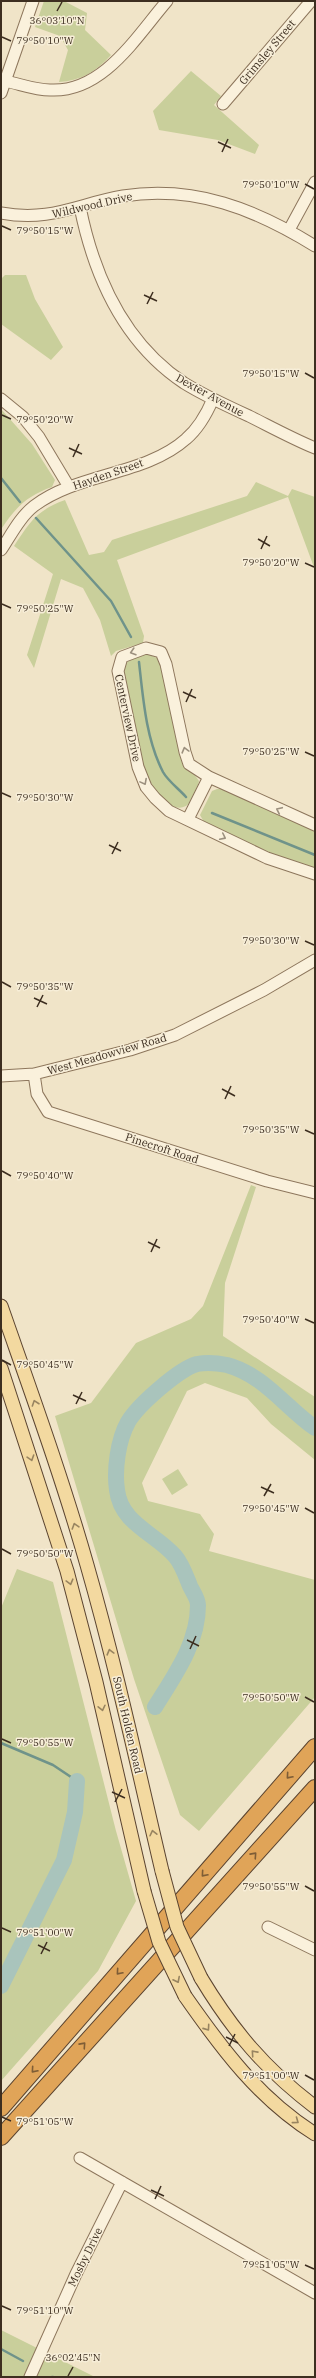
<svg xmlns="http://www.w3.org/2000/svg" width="316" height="2378" font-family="'IBM Plex Serif',serif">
<rect width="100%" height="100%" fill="#f0e4c8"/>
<path fill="#c9cf9b" d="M44,1H64L87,13L85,30L111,55C97,71 81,81 59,82L68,50L60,36L35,27Z
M191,71L221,96L214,105L259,145L255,154L218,140L159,130L153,111Z
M5,275H26L35,299L63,347L51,360L1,324V279Z
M1,409L32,444L55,480L52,487C28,495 15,508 2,528Z
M256,482L288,496L292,489L315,497V570L288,497L117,560L144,636L143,643L116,651L111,656L100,620L83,588L61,579L34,668L27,655L53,574L14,546C30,522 37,510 65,500L89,555L104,552L112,540L247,496Z
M147,654L157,658L161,662L194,774L199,781C187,835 153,795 143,766L123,670C127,658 136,656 147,654Z
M217,789H223L296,823L315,830V868L274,856L204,822L200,815L212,791Z
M251,1185L256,1187L225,1283L223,1336L315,1397V1460L271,1424L247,1398L205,1383L187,1391L142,1483L148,1501L200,1514L214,1534L209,1551L315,1580V1697L199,1831L180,1815L134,1679L55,1416L91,1403L136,1343L191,1319L203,1306Z
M178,1469L188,1485L172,1495L162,1479Z
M17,1569L53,1582L116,1831L136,1901L98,1971L1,2081V1608Z
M1,2330L95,2377H1Z"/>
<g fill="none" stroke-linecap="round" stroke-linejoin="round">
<path stroke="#6f938a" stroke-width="2.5" d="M1,478L20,502
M36,518L111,601L131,637
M139,662C143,698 146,739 163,772C168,781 179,789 186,797
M212,813L315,855
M1,1743L53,1765L77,1781
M1,2349L23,2361
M52,2377H53"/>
<path stroke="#a9c4bc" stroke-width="16" d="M155,1707C174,1676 198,1644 198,1605C198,1599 193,1592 190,1586C186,1576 182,1564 175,1556C155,1533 121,1524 117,1490C114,1470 118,1440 128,1422C138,1405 179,1369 197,1364C208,1362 217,1363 227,1365C264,1375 285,1407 315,1428
M1,1986L64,1860L75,1812L77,1781"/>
<defs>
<path id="minor" d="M5,81C20,84 35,90 50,90C103,93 136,37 167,1
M1,93L33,1
M223,104L311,1
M80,207C94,276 124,343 184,383C205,396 227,406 249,416C271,427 293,439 315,448
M1,213C51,222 77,204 123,196C195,185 255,209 315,246
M289,230L315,182
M1,399L23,417L39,437L69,487
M1,550C11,535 20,517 34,506C77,473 146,475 186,439C199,428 207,413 213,399
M188,819L209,777
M315,825L209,777L189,764L185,752L166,664L161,652L146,648L122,657L118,671L138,767L146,787L155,798L169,811L267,858L315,874
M34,1074L37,1094L48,1112L267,1181L315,1193
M1,1076L34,1074L130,1050L175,1035L264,990L315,960
M268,1927L315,1950
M80,2158L315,2293
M30,2377L76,2274L122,2182"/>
<path id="major" d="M1,1306C31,1392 62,1477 87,1565C116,1666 138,1769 162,1871
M1,1368L67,1571L96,1682L144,1891
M201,1978C233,2031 265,2069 315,2107
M185,1996C222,2049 259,2099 315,2134"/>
<path id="highway" d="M1,2108L315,1747
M1,2137L315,1788"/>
</defs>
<use href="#minor" stroke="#8d765c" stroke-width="13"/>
<use href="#major" stroke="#5b4430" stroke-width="15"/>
<use href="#highway" stroke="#5b4430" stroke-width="18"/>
<use href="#minor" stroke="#faf1dc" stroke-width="11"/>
<use href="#major" stroke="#f3d9a0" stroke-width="13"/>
<use href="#highway" stroke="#e0a458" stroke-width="16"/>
<defs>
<path id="major-bridge" d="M162,1871L177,1927L201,1978
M144,1891L159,1942L185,1996"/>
</defs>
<use href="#major-bridge" stroke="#5b4430" stroke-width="15" stroke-linecap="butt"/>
<use href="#major-bridge" stroke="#f3d9a0" stroke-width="13"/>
</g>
<defs><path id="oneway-chevron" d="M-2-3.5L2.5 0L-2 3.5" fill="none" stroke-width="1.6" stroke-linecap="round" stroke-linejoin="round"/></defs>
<g stroke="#9c907e">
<use href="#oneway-chevron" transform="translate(133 652) rotate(163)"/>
<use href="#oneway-chevron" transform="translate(185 750) rotate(-105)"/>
<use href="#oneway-chevron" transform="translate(144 782) rotate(62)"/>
<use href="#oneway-chevron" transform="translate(279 810) rotate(-155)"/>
<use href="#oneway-chevron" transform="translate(223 837) rotate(26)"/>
</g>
<g stroke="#988460">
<use href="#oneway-chevron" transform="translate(35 1403) rotate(-109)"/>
<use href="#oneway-chevron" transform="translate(31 1458) rotate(72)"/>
<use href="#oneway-chevron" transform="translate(75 1526) rotate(-107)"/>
<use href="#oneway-chevron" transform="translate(70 1582) rotate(75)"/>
<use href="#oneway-chevron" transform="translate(110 1652) rotate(-105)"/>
<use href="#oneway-chevron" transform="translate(102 1708) rotate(77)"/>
<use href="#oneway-chevron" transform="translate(153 1833) rotate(-103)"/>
<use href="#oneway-chevron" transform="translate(177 1980) rotate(63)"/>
<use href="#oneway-chevron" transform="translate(207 2028) rotate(55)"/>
<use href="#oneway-chevron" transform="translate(254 2053) rotate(-132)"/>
<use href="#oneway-chevron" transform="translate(296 2121) rotate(36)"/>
</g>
<g stroke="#7e5d36">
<use href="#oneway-chevron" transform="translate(289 1776) rotate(131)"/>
<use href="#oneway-chevron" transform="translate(254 1855) rotate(-48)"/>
<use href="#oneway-chevron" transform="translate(204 1874) rotate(131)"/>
<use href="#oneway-chevron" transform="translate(119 1972) rotate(131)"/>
<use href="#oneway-chevron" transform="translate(83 2045) rotate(-48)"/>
<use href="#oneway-chevron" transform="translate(34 2070) rotate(131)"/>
</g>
<path fill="none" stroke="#3d2e20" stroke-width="1.5" d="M57,11L62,2M2,37L11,41M218,142L231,148M222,152L228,139M305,184L314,189M2,226L11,230M144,295L157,301M147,304L153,292M305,373L314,378M2,415L11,419M69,448L82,454M73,457L79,444M258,539L270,546M261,549L267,536M305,563L314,567M2,604L11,608M183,692L196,698M186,702L192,689M305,752L314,756M2,793L11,797M109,845L121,851M112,854L118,842M305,941L314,945M2,982L11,987M34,998L47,1004M37,1007L43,995M222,1089L235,1096M225,1099L231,1086M305,1130L314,1134M2,1171L11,1176M148,1242L160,1248M151,1252L157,1239M305,1319L314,1323M2,1360L11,1365M73,1395L86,1401M76,1404L82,1392M261,1487L274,1493M264,1496L271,1484M305,1508L314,1513M2,1549L11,1554M187,1640L199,1646M190,1649L196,1636M305,1697L314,1702M2,1739L11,1743M112,1792L125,1798M115,1802L122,1789M305,1886L314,1891M2,1928L11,1932M38,1945L50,1951M41,1954L47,1942M226,2037L238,2043M229,2046L235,2034M305,2075L314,2080M2,2117L11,2121M151,2190L164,2196M155,2199L161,2186M305,2265L314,2269M2,2306L11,2310M68,2376L73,2367"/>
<g text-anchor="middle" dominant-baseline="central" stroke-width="3" stroke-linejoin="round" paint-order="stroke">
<g font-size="11" fill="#3d2e20" stroke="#f7eed8">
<text transform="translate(267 52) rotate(-50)">Grimsley Street</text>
<text transform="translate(92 205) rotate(-13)">Wildwood Drive</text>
<text transform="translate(210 395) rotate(29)">Dexter Avenue</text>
<text transform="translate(108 474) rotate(-19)">Hayden Street</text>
<text transform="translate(128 718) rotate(78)">Centerview Drive</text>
<text transform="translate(107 1054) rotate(-16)">West Meadowview Road</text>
<text transform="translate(162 1148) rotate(18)">Pinecroft Road</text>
<text transform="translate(128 1725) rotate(77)">South Holden Road</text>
<text transform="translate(85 2257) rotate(-64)">Mosby Drive</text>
</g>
</g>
<g font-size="10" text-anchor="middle" fill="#3d2e20" stroke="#f7eed8" stroke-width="3" stroke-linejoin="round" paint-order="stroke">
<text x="57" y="24">36°03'10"N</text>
<text x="45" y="44">79°50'10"W</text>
<text x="271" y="188">79°50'10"W</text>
<text x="45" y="234">79°50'15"W</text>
<text x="271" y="377">79°50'15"W</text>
<text x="45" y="423">79°50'20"W</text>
<text x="271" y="566">79°50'20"W</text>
<text x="45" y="612">79°50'25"W</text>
<text x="271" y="755">79°50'25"W</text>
<text x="45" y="801">79°50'30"W</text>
<text x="271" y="944">79°50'30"W</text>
<text x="45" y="990">79°50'35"W</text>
<text x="271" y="1133">79°50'35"W</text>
<text x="45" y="1179">79°50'40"W</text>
<text x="271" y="1323">79°50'40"W</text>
<text x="45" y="1368">79°50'45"W</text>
<text x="271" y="1512">79°50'45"W</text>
<text x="45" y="1557">79°50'50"W</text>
<text x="271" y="1701">79°50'50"W</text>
<text x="45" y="1746">79°50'55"W</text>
<text x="271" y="1890">79°50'55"W</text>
<text x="45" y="1936">79°51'00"W</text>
<text x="271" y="2079">79°51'00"W</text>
<text x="45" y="2125">79°51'05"W</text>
<text x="271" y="2268">79°51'05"W</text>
<text x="45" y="2314">79°51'10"W</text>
<text x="73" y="2361">36°02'45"N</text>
</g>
<rect width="316" height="2378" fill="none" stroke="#3d2e20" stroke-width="4"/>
</svg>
